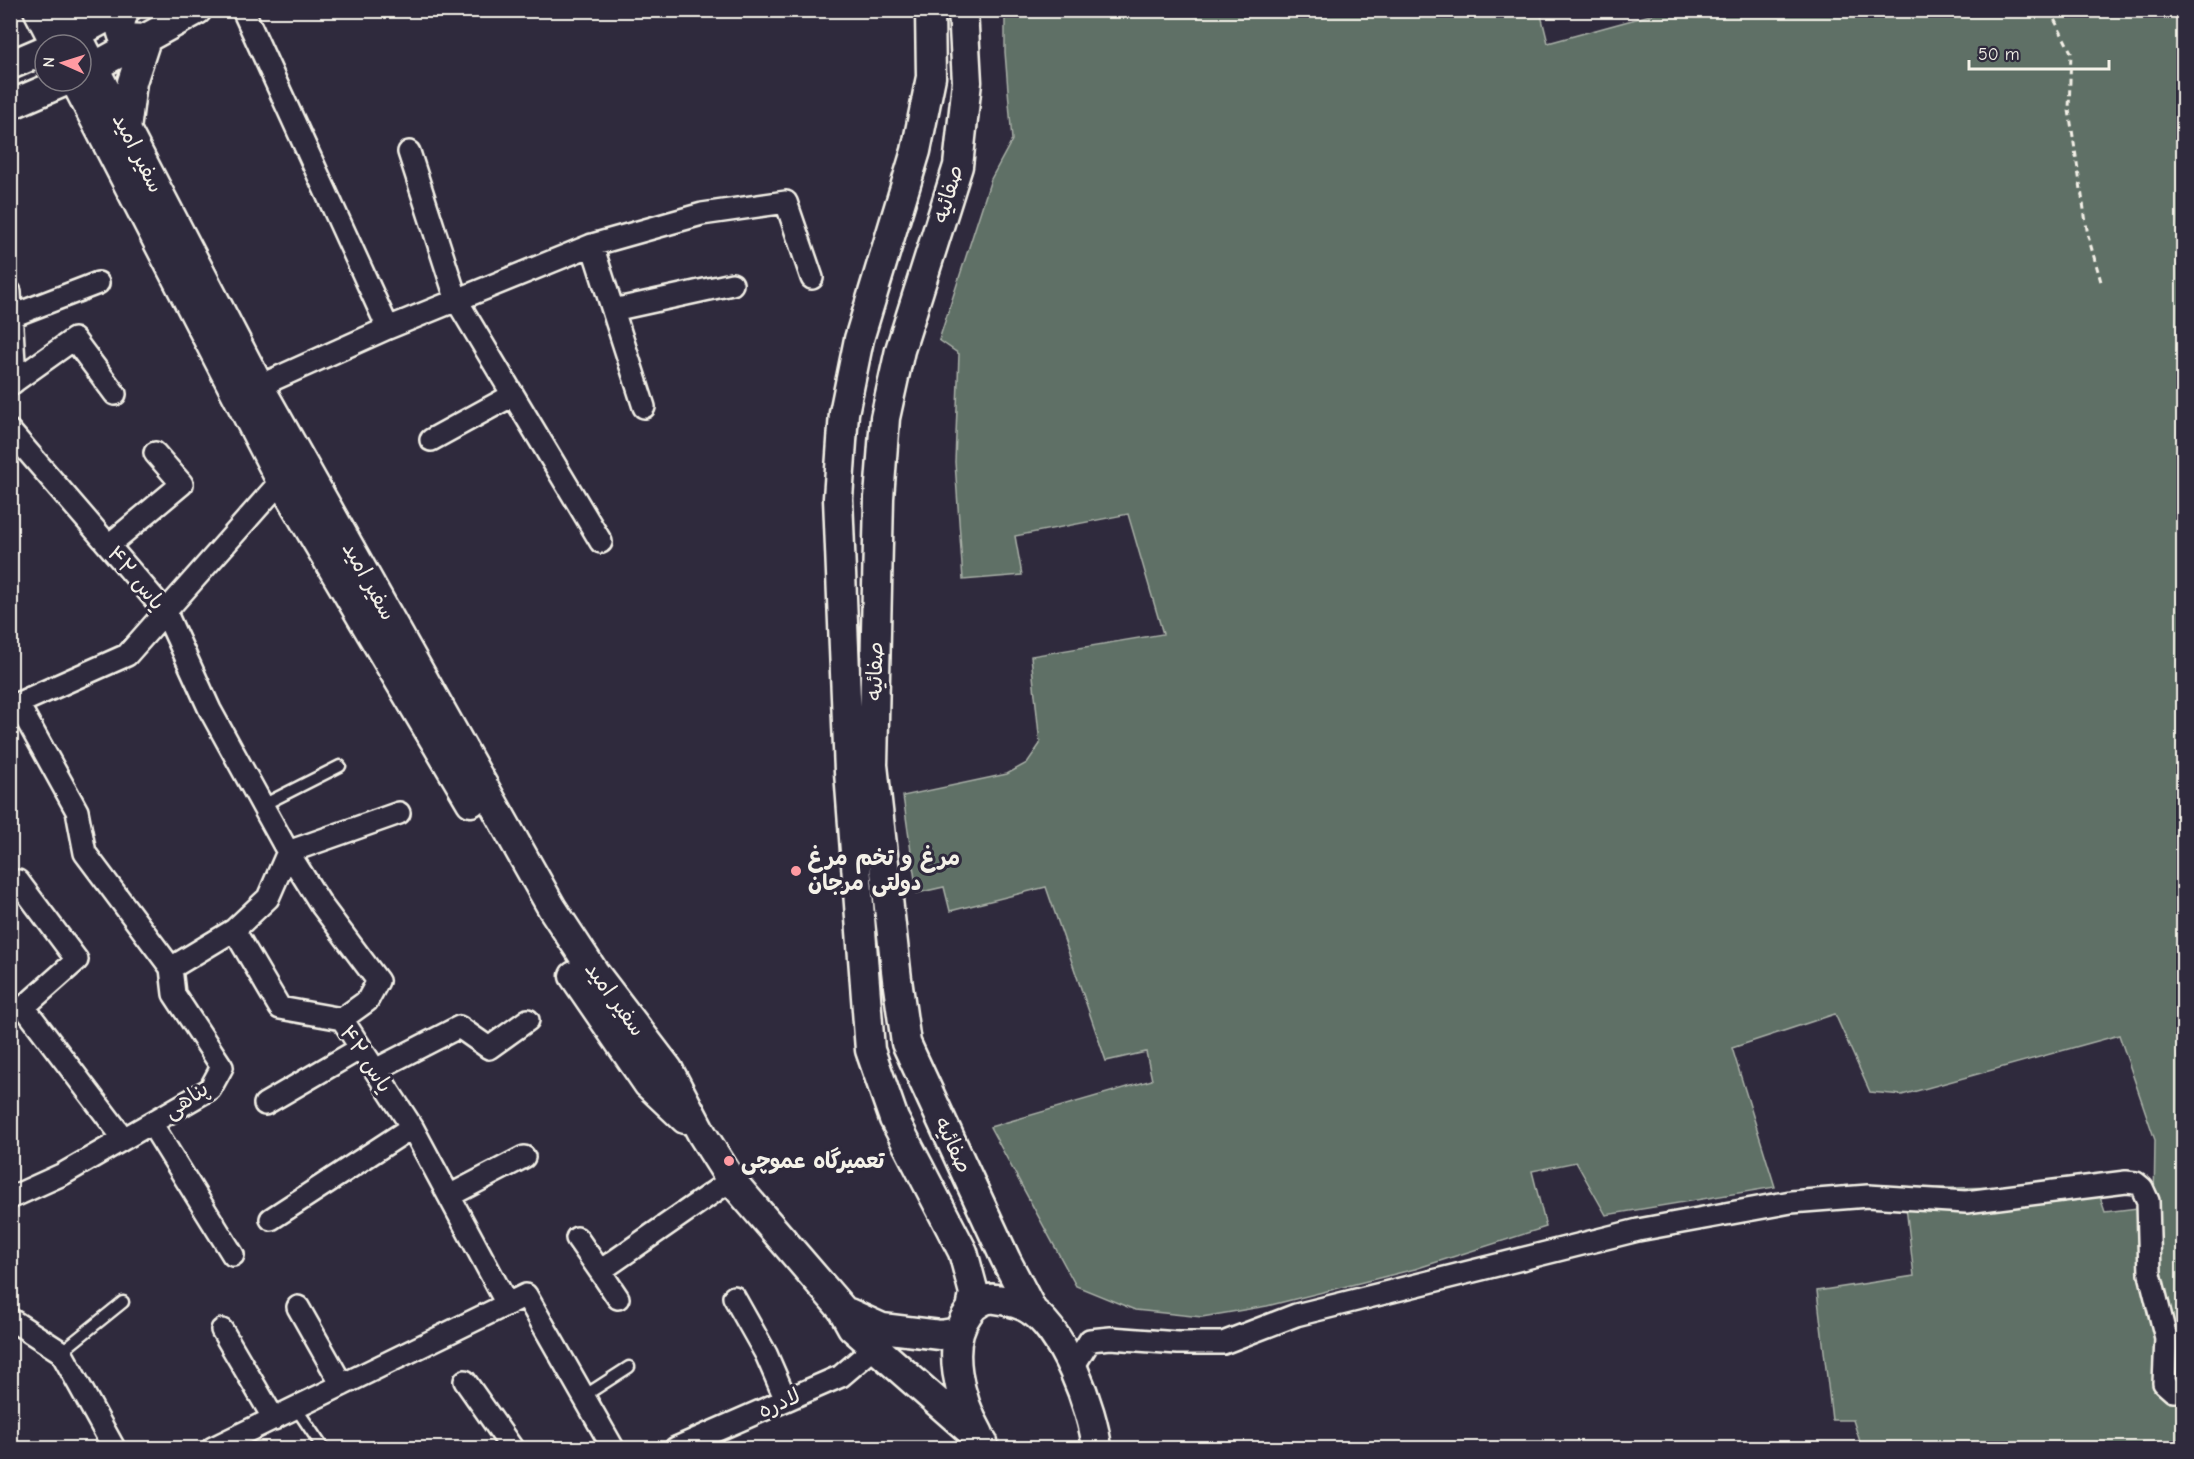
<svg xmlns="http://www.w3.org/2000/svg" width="2194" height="1459" font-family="'Comic Neue','Playpen Sans Arabic',sans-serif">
<rect width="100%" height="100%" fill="#2f2a3d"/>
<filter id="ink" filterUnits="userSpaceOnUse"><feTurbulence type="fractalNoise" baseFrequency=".0167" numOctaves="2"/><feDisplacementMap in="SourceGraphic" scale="12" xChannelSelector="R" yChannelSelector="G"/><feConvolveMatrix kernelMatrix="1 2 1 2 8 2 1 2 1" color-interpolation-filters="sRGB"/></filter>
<g filter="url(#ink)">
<path fill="#5e6f66" stroke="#a9b0a7" stroke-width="1.5" d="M1005,11H1540L1548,43L1665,11H2183V1448H1862L1853,1420H1832L1817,1291L1914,1276L1904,1189L2096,1185L2105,1212L2154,1206L2155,1140L2119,1035L1902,1095L1870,1092L1835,1014L1732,1048L1775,1187L1606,1215L1576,1162L1532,1171L1546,1227L1415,1269L1267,1306L1202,1317L1135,1310L1076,1286L990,1127L1152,1080L1146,1052L1106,1061L1046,887L950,911L944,887L917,893L903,796L1007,774L1027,763L1040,744L1031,656L1163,634L1128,514L1015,536L1022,575L963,580L955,462L959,354L939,340L991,179L1012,140L1005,52Z"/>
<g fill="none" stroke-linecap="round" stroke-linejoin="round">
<defs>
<path id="lane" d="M263,805L340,766
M61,1352L123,1302
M584,1396L629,1367
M296,1408L323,1448"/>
<path id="street" d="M243,10L388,328
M409,152L457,301L601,542
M592,245L644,407
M10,292L15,381L10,385
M613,310L732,284
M12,316L98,283
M15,381L74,339L115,394
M259,386L388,328L592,245L702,214L786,202L812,278
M10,431L165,611L210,710L288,852L268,898L234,930L280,1008L342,1019L412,1127L507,1304
M431,440L513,395
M109,545L182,484L155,453
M18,704L77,811L85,853L171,968
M10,707L127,655L281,481
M18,881L77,960L24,1007L124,1139
M342,1019L367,1001L378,981L322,906L288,852L399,813
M375,1070L459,1027L489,1048L528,1020
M265,1104L361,1048
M151,1123L233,1255
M449,1196L524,1157
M10,1198L63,1174L210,1089L222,1067L174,994L171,968L234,930
M271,1219L412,1127
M577,1238L600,1271L731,1180
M600,1271L618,1298
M734,1297L766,1354L786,1400
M298,1307L342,1385
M10,1319L61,1352L114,1448
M222,1330L274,1419
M1073,1367L1090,1340L1111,1338L1178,1343H1223L1296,1315L1638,1230L1791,1202L1868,1196L1966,1202L2126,1182L2136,1183L2142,1188L2148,1201L2150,1274L2166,1338L2164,1383L2173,1391H2184
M465,1381L512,1448
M213,1448L526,1295L613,1448
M676,1448L841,1376L875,1347"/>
<path id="secondary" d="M38,10L56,45
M64,10L259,386L552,908L594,972L668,1069L702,1134L731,1180L842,1309L852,1327L983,1442
M930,10L931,77L916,151L859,339L844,413L838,498L849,772L870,1050L894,1119L963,1252L974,1293L971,1310
M963,10L967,82L958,166L900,350L885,418L879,498L873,765L897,979L906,1043L1006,1260L1033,1312
M56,45L120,10
M10,65L45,50
M81,74L197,10
M75,81L281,481L471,802
M10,105L66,81
M126,130L132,82L146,39L124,38C119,27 119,20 126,10
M574,976L648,1084L685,1119
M849,1313L882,1328L940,1335L959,1332
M979,1434C960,1401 944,1345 969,1312C975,1304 986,1297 996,1299C1005,1300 1020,1304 1027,1308C1063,1327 1093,1410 1097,1448"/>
</defs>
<use href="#lane" stroke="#f4f1e8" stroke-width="15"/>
<use href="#street" stroke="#f4f1e8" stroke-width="26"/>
<use href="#secondary" stroke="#f4f1e8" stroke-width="33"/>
<path stroke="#f4f1e8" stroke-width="3" stroke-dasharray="6 4.5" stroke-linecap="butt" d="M2051,10L2052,15L2071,52L2069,110L2088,236L2102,285"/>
<use href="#lane" stroke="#2f2a3d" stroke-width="10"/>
<use href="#street" stroke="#2f2a3d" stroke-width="21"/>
<use href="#secondary" stroke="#2f2a3d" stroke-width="28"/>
</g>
</g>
<g fill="#ff9aa2" stroke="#2f2a3d" stroke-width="2">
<circle cx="796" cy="871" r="6"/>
<circle cx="729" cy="1161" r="6"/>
</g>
<g text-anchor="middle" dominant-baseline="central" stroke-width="6" stroke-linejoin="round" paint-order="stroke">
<g font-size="22" fill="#f4f1e8" stroke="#2f2a3d">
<text transform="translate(138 153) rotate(63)">سفیر امید</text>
<text transform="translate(948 194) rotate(-74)">صفائیه</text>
<text transform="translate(136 578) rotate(50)">یاس ۴۲</text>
<text transform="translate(369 581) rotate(61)">سفیر امید</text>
<text transform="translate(875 671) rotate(-89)">صفائیه</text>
<text transform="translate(615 999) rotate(54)">سفیر امید</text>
<text transform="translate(366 1059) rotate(56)">یاس ۴۲</text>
<text transform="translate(186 1100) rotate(-34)">پناهی</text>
<text transform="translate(953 1145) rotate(65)">صفائیه</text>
<text transform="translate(779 1403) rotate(-24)">لادره</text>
</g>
<g font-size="22" font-weight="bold" fill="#f4f1e8" stroke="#2f2a3d" text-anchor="start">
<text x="808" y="858">مرغ و تخم مرغ<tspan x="808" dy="25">دولتی مرجان</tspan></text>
<text x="741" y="1161">تعمیرگاه عموچی</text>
</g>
</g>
<rect width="2194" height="1459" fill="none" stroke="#2f2a3d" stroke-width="36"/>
<rect x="18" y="18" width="2158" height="1423" fill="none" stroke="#f4f1e8" stroke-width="2" filter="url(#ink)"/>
<g transform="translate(63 63) rotate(273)"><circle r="28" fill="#2f2a3d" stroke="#7e7a81" stroke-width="1.5"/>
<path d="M0-4.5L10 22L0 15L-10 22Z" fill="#ff9aa2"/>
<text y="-9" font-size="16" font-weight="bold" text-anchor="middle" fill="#f4f1e8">N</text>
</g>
<path d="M1969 60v9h140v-9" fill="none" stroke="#f4f1e8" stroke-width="3"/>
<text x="1978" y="60" font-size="18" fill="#f4f1e8" stroke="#2f2a3d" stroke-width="4.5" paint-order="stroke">50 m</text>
</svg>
